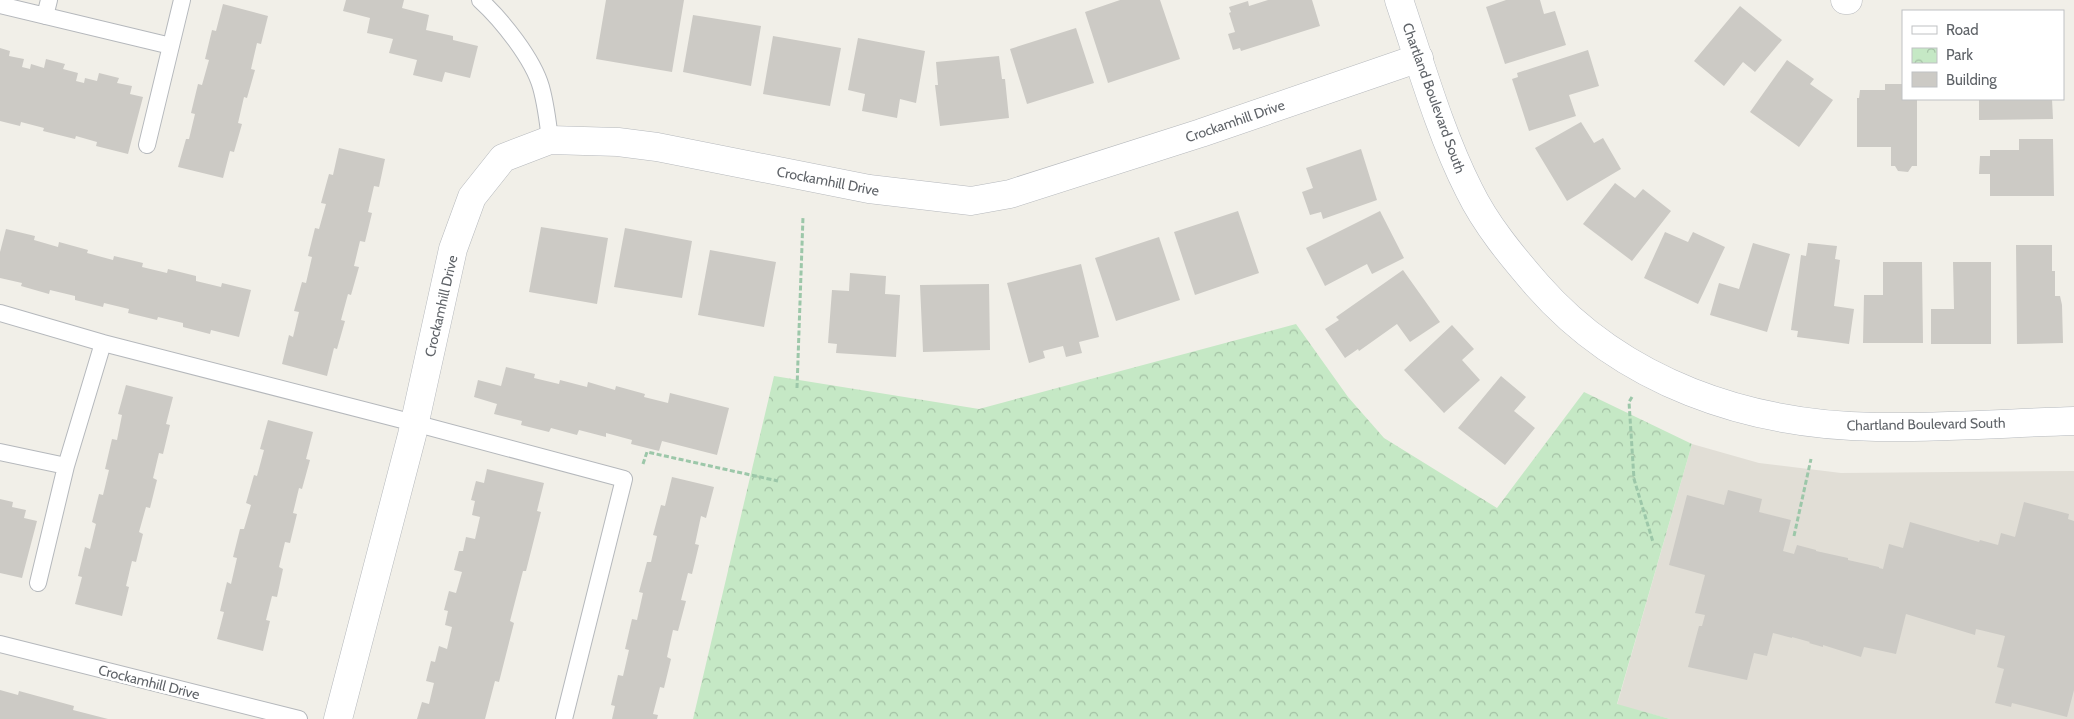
<svg xmlns="http://www.w3.org/2000/svg" width="2074" height="719" font-family="Cabin,sans-serif">
<defs>
<pattern id="park-crowns" width="20" height="18" patternUnits="userSpaceOnUse" patternTransform="scale(1.25)"><rect width="20" height="18" fill="#c5e8c5"/><path d="M2 6a3 3 0 1 1 6 0M12 15a3 3 0 1 1 6 0" fill="none" stroke="#a3c0a4"/></pattern>
</defs>
<rect width="100%" height="100%" fill="#f1efe8"/>
<path fill="#e1ded6" d="M1692,444L1759,463L1841,473L2074,471V719H1670L1617,705Z"/>
<path fill="url(#park-crowns)" d="M1296,324L1348,397L1384,438L1497,508L1584,392L1692,444L1617,704L1670,719H693L774,376L979,409Z"/>
<path fill="#cccac5" d="M346,0H404L402,8L429,15L426,30L453,36V40L478,46L470,78L445,72L442,82L413,75L417,60L389,53L393,39L367,33L370,18L343,11Z
M606,0H684L672,72L596,59Z
M1120,0H1160L1180,59L1108,83L1085,12Z
M1268,0H1312L1320,26L1241,51L1240,48L1233,50L1228,34L1235,32L1229,13L1231,12L1229,7L1248,1L1249,6Z
M1506,0H1540L1544,14L1555,11L1566,45L1505,64L1486,7Z
M223,4L268,16L261,44L257,43L251,69L255,70L247,98L244,97L238,123L242,124L234,152L230,151L223,178L178,167L186,139H189L195,114L191,113L198,84L202,85L209,60L205,59L212,30L216,31Z
M1740,6L1782,40L1755,72L1743,62L1724,86L1694,61Z
M693,15L761,26L751,86L683,72Z
M1076,28L1094,83L1027,104L1010,49Z
M773,36L841,48L830,106L763,94Z
M858,38L925,51L916,103L900,99L897,118L862,111L865,94L848,90Z
M0,48L10,51L9,56L24,59L22,67L30,69L31,64L44,68L46,59L65,64L63,69L78,73L76,81L84,83L85,78L97,81L99,73L119,78L117,83L132,86L130,94L143,97L128,154L96,146L97,142L76,136L75,139L43,131L44,128L21,122L20,126L0,121Z
M1588,50L1599,86L1569,95L1576,116L1529,131L1512,79L1518,77L1517,73Z
M999,56L1002,79H1005L1009,118L940,126L935,85H938L936,62Z
M1787,60L1814,79L1810,84L1833,100L1799,147L1750,112Z
M1885,84H1903V99H1917V166H1912L1908,172L1898,171L1895,166H1891V147H1857V98H1859L1860,90H1885Z
M1979,99H2052L2053,119L1979,120Z
M1581,122L1594,143L1603,138L1621,169L1567,201L1535,148Z
M2019,139H2053L2054,196H1990V174H1979L1980,156H1990V150H2019Z
M339,148L385,159L379,187L374,186L368,212L372,213L365,242L360,241L354,266L359,267L351,295L348,294L341,320L345,321L337,349L334,348L327,376L282,364L289,335L293,337L299,312L294,311L302,282L306,283L312,257L308,256L315,228L319,229L326,204L321,203L329,174L333,175Z
M1361,149L1377,200L1323,219L1321,212L1310,215L1302,192L1313,188L1306,168Z
M1615,183L1635,198L1643,189L1671,211L1632,261L1583,224Z
M1238,211L1259,273L1195,295L1174,232Z
M1380,211L1404,258L1372,274L1367,264L1325,286L1306,248Z
M541,227L608,238L597,304L529,292Z
M625,228L692,241L682,298L614,287Z
M6,229L35,236L34,240L58,247L59,242L88,250L87,253L113,260L114,256L143,263L142,267L167,273L168,269L196,276V281L221,287L222,283L251,290L239,337L211,330L210,334L183,327V323L158,317L157,320L128,313L129,309L104,303L103,307L75,300V296L50,290L49,294L21,286L22,283L0,278V252Z
M1665,232L1688,242L1693,232L1725,247L1698,304L1644,278Z
M1159,237L1180,300L1116,321L1095,258Z
M1753,243L1790,254L1767,332L1710,315L1719,283L1739,289Z
M1808,243L1837,246L1835,259L1840,260L1834,306L1854,309L1849,344L1797,337L1798,331L1791,330L1801,255L1806,256Z
M2016,245H2052V271H2055V296H2060L2062,305L2063,343L2017,344Z
M710,250L776,262L764,327L698,315Z
M1883,262H1922L1923,343H1863L1864,295H1883Z
M1953,262H1991V344H1931V309H1954Z
M1081,264L1099,337L1079,342L1082,353L1066,357L1063,346L1043,351L1045,358L1029,363L1007,283Z
M1403,270L1440,322L1410,342L1397,324L1359,351L1358,349L1345,358L1325,329L1339,320L1336,317Z
M850,273L886,276L885,294L900,295L896,357L836,353L837,344L828,343L832,290L849,291Z
M989,284L990,350L923,352L920,285Z
M1452,325L1474,349L1462,360L1480,380L1444,413L1404,370Z
M506,367L535,374L534,378L559,384L560,380L587,387L588,382L615,390L616,386L645,394L644,397L668,403L670,393L729,408L717,455L662,441L659,451L631,444L632,440L606,433V437L579,430L577,435L551,428L549,432L521,425L522,421L494,414L497,404L474,397L478,380L501,386Z
M1501,376L1526,397L1514,411L1535,428L1505,465L1458,428Z
M126,385L173,397L166,424L170,425L163,454L159,453L153,478L157,480L150,508L146,507L139,532L143,534L136,562L132,561L126,586L129,587L122,616L75,604L82,577L78,576L85,547L90,549L96,524L92,522L99,494L103,495L109,470L105,469L112,439L117,440L122,415L118,414Z
M268,420L313,432L306,459L310,460L302,489L299,488L293,513L297,514L290,543L285,542L279,567L283,569L277,597L272,596L266,620L270,621L263,651L217,639L224,612L220,611L227,582L231,584L237,558L233,557L240,529H244L251,505L246,503L254,475L257,476L264,450L260,449Z
M487,469L544,483L537,511L541,512L526,571H523L510,621L514,623L499,682L495,681L485,719H417L422,702L429,704L434,683L426,681L431,661L435,662L439,646L447,649L452,627L445,625L448,611L444,610L449,591L456,593L462,572L454,570L459,551H463L466,537L475,539L480,517L472,515L475,501L471,500L476,481L484,483Z
M672,477L714,487L706,518L701,516L695,544L699,545L692,574L688,573L681,600L686,601L678,631L673,630L667,657L671,659L664,688L660,687L653,714L658,715L657,719H612L615,706L611,705L618,675L623,676L629,650L625,649L632,619L637,620L643,593L639,592L647,562H651L657,536L653,535L661,505L665,506Z
M1728,490L1762,499L1759,512L1791,520L1783,551L1794,554L1797,545L1816,550V551L1848,558V560L1879,567V568L1883,569L1889,544L1903,548L1910,522L1979,542L1980,540L1998,545L2001,533L2015,537L2024,502L2069,514L2068,519L2074,521V690L2067,717L2012,703L2011,707L1995,703L2004,669L1997,667L2005,636L1976,629L1975,635L1906,614L1896,654L1864,647L1861,657L1823,645V647L1809,643L1810,642L1792,637V638L1773,633L1767,656L1754,653L1747,680L1688,667L1699,626H1702L1705,615L1695,613L1705,575L1669,565L1687,495L1724,505Z
M0,499L13,502L12,507L26,510L24,518L37,521L22,578L0,573Z
M0,690L18,695L19,691L74,706L73,710L108,719H0Z"/>
<g fill="none" stroke-linecap="round" stroke-linejoin="round">
<defs>
<path id="lane" d="M480,0C502,20 533,59 541,87C546,105 548,122 550,140
M0,5L171,46
M45,16L49,0
M147,145L182,0
M0,313L103,343L414,423L624,479L564,719
M0,452L66,466
M38,583L66,466L103,343
M0,644L299,719"/>
<path id="street" d="M1845,0H1848
M338,719L412,435L453,249L472,197L503,158L550,140L618,142L657,147L869,189L971,201L1010,194L1201,133L1419,58"/>
<path id="secondary" d="M1399,0C1420,62 1440,133 1469,190C1486,225 1512,256 1537,285C1623,383 1748,425 1876,427C1942,428 2008,423 2074,421"/>
</defs>
<use href="#lane" stroke="#b5b8bc" stroke-width="18"/>
<use href="#street" stroke="#b5b8bc" stroke-width="29"/>
<use href="#secondary" stroke="#b6babf" stroke-width="29"/>
<path stroke="#9cc7a9" stroke-width="3" stroke-dasharray="5 2.5" stroke-linecap="butt" d="M797,388L803,217
M1632,397L1629,402L1634,479L1653,542
M643,464L647,452L778,481
M1794,536L1811,459"/>
<use href="#lane" stroke="#fff" stroke-width="16"/>
<use href="#street" stroke="#fff" stroke-width="28"/>
<use href="#secondary" stroke="#fff" stroke-width="28"/>
</g>
<g text-anchor="middle" dominant-baseline="central" stroke-width="5" stroke-linejoin="round" paint-order="stroke">
<g font-size="14" fill="#5f6368" stroke="#fff">
<text transform="translate(1434 98) rotate(70)">Chartland Boulevard South</text>
<text transform="translate(1235 121) rotate(-19)">Crockamhill Drive</text>
<text transform="translate(828 181) rotate(11)">Crockamhill Drive</text>
<text transform="translate(441 306) rotate(-77)">Crockamhill Drive</text>
<text transform="translate(1926 424) rotate(-1)">Chartland Boulevard South</text>
<text transform="translate(149 682) rotate(14)">Crockamhill Drive</text>
</g>
</g>
<rect x="1902" y="10" width="162" height="90" fill="#ffffff" stroke="#bfc1c3"/>
<rect x="1912" y="26" width="25" height="8" fill="#ffffff" stroke="#bfc1c3"/>
<text x="1946" y="35" font-size="15" fill="#5f6368">Road</text>
<rect x="1912" y="48" width="25" height="15" fill="url(#park-crowns)" stroke="#bfc1c3"/>
<text x="1946" y="60" font-size="15" fill="#5f6368">Park</text>
<rect x="1912" y="72" width="25" height="15" fill="#cccac5" stroke="#bfc1c3"/>
<text x="1946" y="85" font-size="15" fill="#5f6368">Building</text>
</svg>
